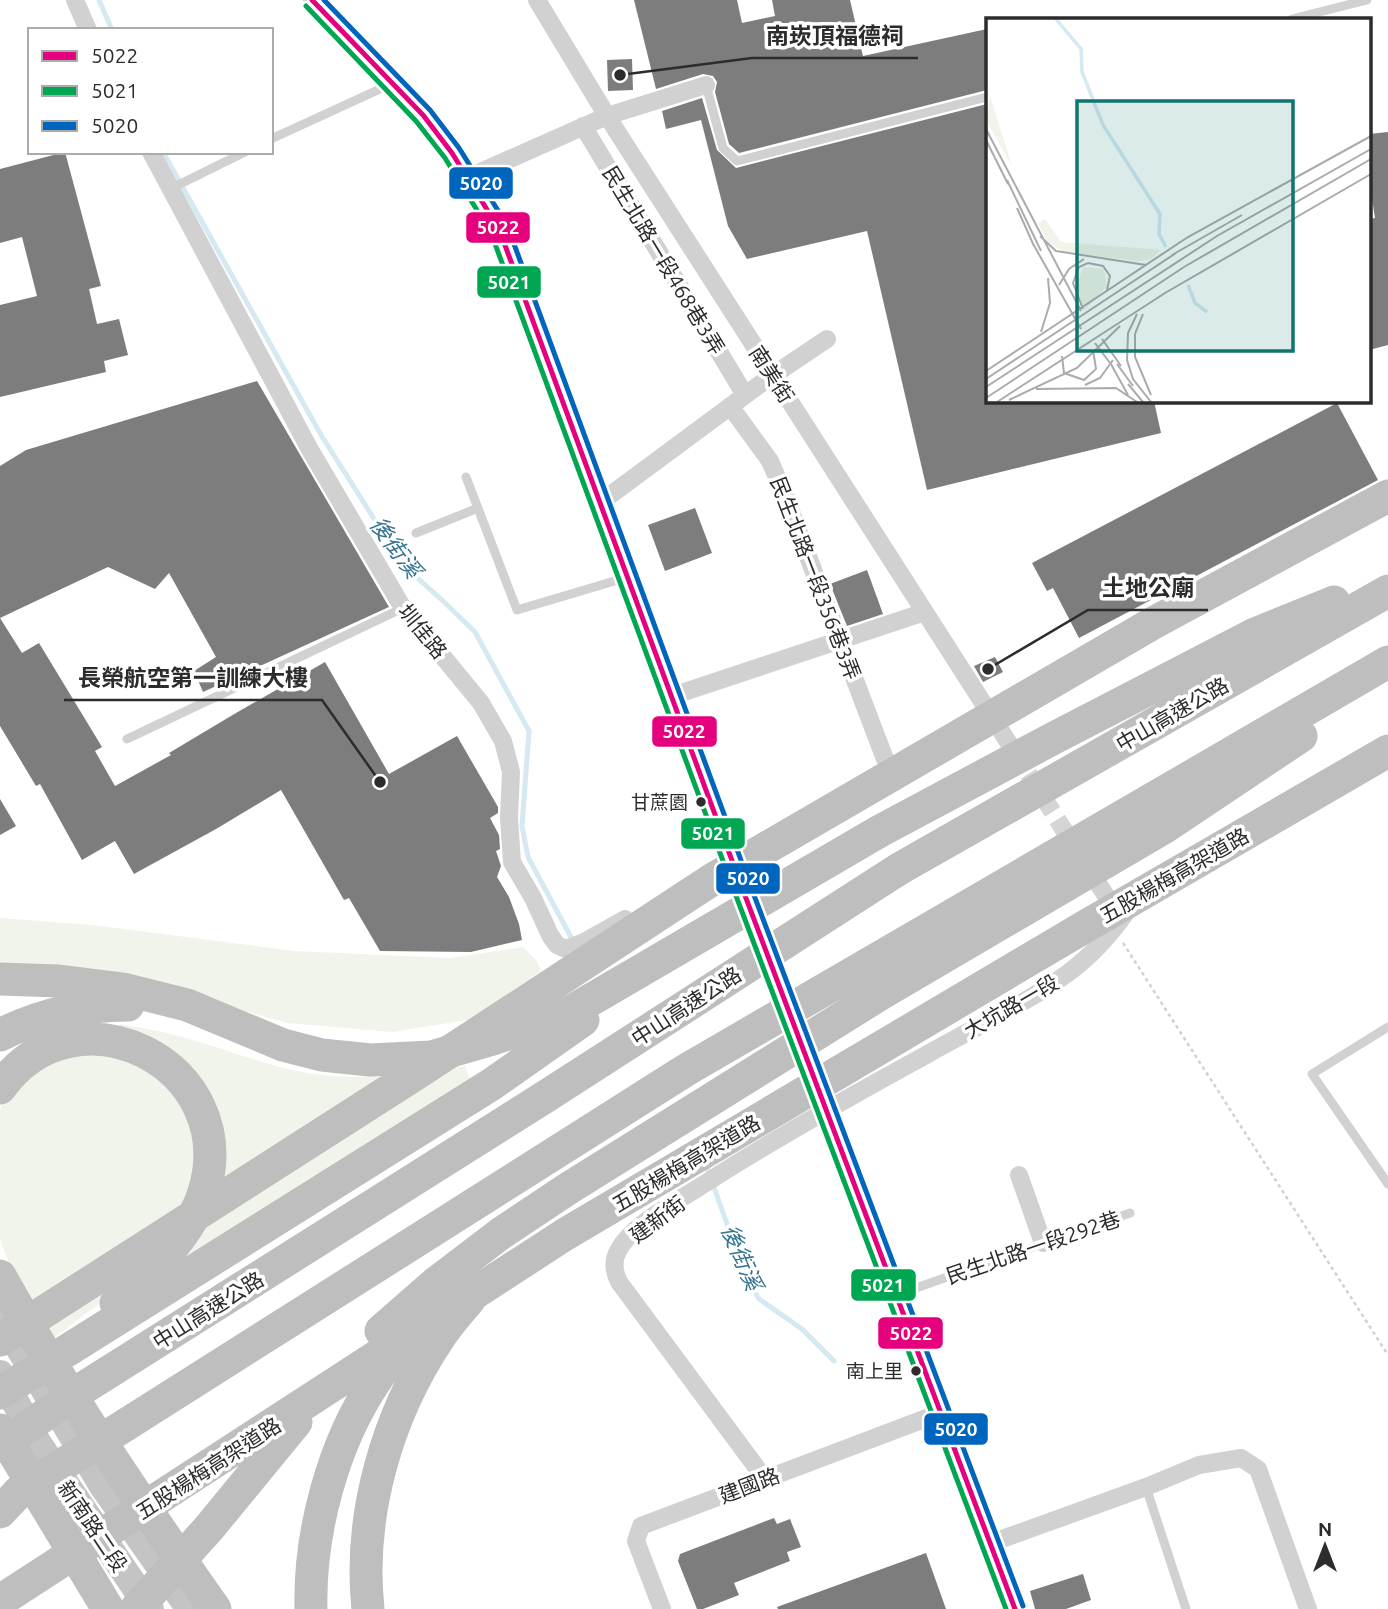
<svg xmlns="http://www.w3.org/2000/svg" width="1388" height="1609" font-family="Ubuntu,'Noto Sans TC',sans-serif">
<rect width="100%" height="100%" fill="#fff"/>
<path fill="#f0f4ea" d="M0,918L93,925L294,951L450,958L523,947L536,960L541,971L473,1019L392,1032L287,1023L140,981L0,971Z
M120,1024C141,1028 162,1031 182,1037C228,1049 274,1070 321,1075C368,1080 418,1074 465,1066L471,1082L161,1279L220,1141L120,1032Z
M83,1051L131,1057L169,1082L192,1118L199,1158L193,1189L117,1290L46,1344L22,1299L0,1239V1110L4,1098L36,1066Z"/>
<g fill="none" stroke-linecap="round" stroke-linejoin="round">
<path stroke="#d4e9f2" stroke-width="5" d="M99,0L112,30
M163,152L321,435L404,566L442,600L475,632L529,731L522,826L528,857L573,941
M705,1162L746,1277L759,1299L802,1329L834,1361"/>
</g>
<path fill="#7d7d7d" d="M634,0H737L742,23L775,16L772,0H850L863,56L987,29V90L739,153L729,144L715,92L717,82L713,76L703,74L656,89Z
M632,59L633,90L608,91L607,60Z
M702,98L717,150L736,168L987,104V401H1154L1161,433L927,490L867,231L747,259L728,226L701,120L666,129L662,111Z
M1388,132V345L1369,350V219L1375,218L1369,180V134Z
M65,152L101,286L89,289L97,324L119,319L128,355L104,361L106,372L0,397V305L37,296L22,237L0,243V169Z
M257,381L389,607L203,692L194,671L216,657L169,573L155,589L108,567L0,618L22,653L39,643L102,747L95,751L115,786L171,755L169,753L236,713L325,662L389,774L457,736L498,807V813L490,818L499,835L500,849L496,851L501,866L497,877L509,897L519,924L522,940L471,952L380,951L349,898L344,900L281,790L216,829L134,874L115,841L82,860L40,784L36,786L0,726V466L26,450Z
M1337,403L1378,480L1079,638L1053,588L1047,591L1032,563Z
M695,508L712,553L665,571L648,525Z
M867,570L883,614L847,626L830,584Z
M995,657L1003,672L983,682L974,666Z
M0,799L16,826L0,835Z
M774,1518L777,1524L790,1519L801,1547L787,1552L790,1561L734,1583L739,1595L703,1609H697L678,1561L680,1554Z
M926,1553L946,1609H778L777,1607Z
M1083,1574L1091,1600L1066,1609H1035L1030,1591Z"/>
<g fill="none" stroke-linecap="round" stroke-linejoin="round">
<path stroke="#d5d5d5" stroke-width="18" stroke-dasharray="18 9" stroke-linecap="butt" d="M1014,751L1076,849
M748,901L792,1015"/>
<path stroke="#d1d1d1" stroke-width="2.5" stroke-dasharray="3.5 3.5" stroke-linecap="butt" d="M1123,943L1388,1355"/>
<path stroke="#d1d1d1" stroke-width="9" d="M1292,19L1367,0
M706,85L723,148L737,161L987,97
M271,139L393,83
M172,188L245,152
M466,477L517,610L628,577
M416,533L478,508
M127,739L403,608
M1388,1027L1312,1074L1388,1184
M896,1295L1130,1213
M1146,1487L1186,1609"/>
<path stroke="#d1d1d1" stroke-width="18" d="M75,0L88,30
M312,0L423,115L452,153L499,229L741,885
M537,0L607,116L1010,745
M583,126L745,395
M151,152L309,448L403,608L481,703L503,741L511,772L509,818L512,862L533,898L550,935L557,945L566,949L582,943L625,919
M467,178L607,116L706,85
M730,406L770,461L785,496L885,759
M601,502L763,382L827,339
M672,696L925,612
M1097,882L1118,914
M805,1049L1015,1609
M1019,1175L1043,1243
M765,1479L619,1282C614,1272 612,1262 618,1251C632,1224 675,1203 701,1186C774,1139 849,1097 926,1055C973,1028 1024,1005 1068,973C1091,956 1111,934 1127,911
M991,1543L1146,1487L1199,1465L1241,1458L1258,1469L1308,1609
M662,1609L636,1541L641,1526L940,1413"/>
<path stroke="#c4c4c4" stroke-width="28" d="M0,1316L103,1486L190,1609
M0,1374L37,1442L150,1609"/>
<path stroke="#bebebe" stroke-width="33" d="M0,979L59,981L123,989L187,1005L283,1045L322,1055L370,1060L431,1057L493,1039L570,1012L880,831L1054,738L1255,634L1334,602
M0,1035C41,1014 82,1005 128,1005
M0,1088C76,981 243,1065 204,1192C190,1237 150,1272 116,1303
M0,1276C64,1391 139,1501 215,1609
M381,1331L437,1282L500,1234L569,1188L882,993L1165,827L1301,736
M60,1355L492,1084L583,1020
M85,1387L548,1095L899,869L1388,591
M127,1424L686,1070L1388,662
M0,1430L108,1609
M0,1512L19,1492
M311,1609C309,1533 333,1443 376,1380C385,1365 398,1352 409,1338
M368,1609C358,1516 387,1415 439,1338C448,1324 459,1312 469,1300"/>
<path stroke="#bebebe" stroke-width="33" d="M0,1340L417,1073L713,879L1155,622L1388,496
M0,1393L60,1355
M0,1446L85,1387
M19,1492L127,1424
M0,1601L564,1235L1086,926L1388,751
M136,1609L209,1528L296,1422"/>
<defs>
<path id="bus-1" d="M312,0L423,115L452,153L499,229L741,885L1015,1609"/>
<path id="bus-2" d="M306,6L416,121L445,158L491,233L733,888L1006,1609"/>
<path id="bus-3" d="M324,0L430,110L459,148L507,225L749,882L1023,1606"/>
</defs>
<use href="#bus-1" stroke="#fff" stroke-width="10"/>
<use href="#bus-2" stroke="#fff" stroke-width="10"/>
<use href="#bus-3" stroke="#fff" stroke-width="10"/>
<use href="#bus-1" stroke="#e5007d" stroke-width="5"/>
<use href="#bus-2" stroke="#00a651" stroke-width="5"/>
<use href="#bus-3" stroke="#0065bd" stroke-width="5"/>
</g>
<g fill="#2c2c2c" stroke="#fff" stroke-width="2.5">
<circle cx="701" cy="802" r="6"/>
<circle cx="916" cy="1371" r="6"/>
</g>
<g text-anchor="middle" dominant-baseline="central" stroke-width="7" stroke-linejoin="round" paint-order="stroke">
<g font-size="19" fill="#2c2c2c" stroke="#fff" text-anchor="end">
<text x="688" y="802">甘蔗園</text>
<text x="903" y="1371">南上里</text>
</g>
<g font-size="21" fill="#2c2c2c" stroke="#fff">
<text transform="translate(664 260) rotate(59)">民生北路一段468巷3弄</text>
<text transform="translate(772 374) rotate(57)">南美街</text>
<text transform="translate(816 578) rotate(69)">民生北路一段356巷3弄</text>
<text transform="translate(423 631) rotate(51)">圳佳路</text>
<text transform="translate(1172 714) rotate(-30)">中山高速公路</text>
<text transform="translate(1174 875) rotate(-30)">五股楊梅高架道路</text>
<text transform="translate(686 1006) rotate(-33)">中山高速公路</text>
<text transform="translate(1011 1006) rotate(-30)">大坑路一段</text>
<text transform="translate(686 1163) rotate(-31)">五股楊梅高架道路</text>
<text transform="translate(657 1219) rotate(-37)">建新街</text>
<text transform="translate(1033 1247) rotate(-19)">民生北路一段292巷</text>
<text transform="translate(208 1310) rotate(-32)">中山高速公路</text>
<text transform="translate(208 1468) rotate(-33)">五股楊梅高架道路</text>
<text transform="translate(749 1485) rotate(-21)">建國路</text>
<text transform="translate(93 1526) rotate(56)">新南路二段</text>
</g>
<g font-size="23" font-style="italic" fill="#367591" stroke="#fff">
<text transform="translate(396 547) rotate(54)">後街溪</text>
<text transform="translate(742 1257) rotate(67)">後街溪</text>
</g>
</g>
<g transform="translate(986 18)">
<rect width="385" height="385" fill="#fff"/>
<path d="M4,78L22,135L26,149L0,102ZM59,201L75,224L175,232L165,241L152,243L77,234L61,223L52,205ZM97,249L118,251L121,268L99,292L90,270Z" fill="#f0f4ea"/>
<path fill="none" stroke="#d4e9f2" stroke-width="3.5" d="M70,1L95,31L96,54L117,107L174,196L173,216L180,229M202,267L209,285L221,294"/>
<path fill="none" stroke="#ababab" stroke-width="2" d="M0,111L95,293M0,122L22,166M21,162L55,233M31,190L48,228M54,218L70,233L160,247M46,224L95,311M186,237L256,197M73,267L83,251L98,241M97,291L87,265L93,249L102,245L117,248L124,258L121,272M151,296L142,315L141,342L147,361L165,384M157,296L149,316V339L165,377M55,314L64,285L62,260M116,321L135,348M109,325L127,349M76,338L78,355L98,362L110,351L107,332M131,346L147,368M126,348L142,377M0,353L202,219L385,118M0,361L190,235M142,366L157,384M99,367L114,360L127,342M0,369L231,218L385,131M50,371L130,370L151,384M0,380L198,249L385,141M23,382L91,350L134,308M11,384L179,275L385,156"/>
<path fill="#0f766e" fill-opacity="0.15" stroke="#0f766e" stroke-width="3.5" d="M91,83H307V333H91Z"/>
<rect width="385" height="385" fill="none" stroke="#2c2c2c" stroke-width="3.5"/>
</g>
<path fill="none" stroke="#2c2c2c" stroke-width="2.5" d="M620 75L752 58H918M988 669L1088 610H1208M380 782L322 700H64"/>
<g fill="#2c2c2c" stroke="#fff" stroke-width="2.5">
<circle cx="620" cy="75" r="7"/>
<circle cx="988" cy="669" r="7"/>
<circle cx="380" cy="782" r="7"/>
</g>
<g font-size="23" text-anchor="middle" font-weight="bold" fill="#2c2c2c" stroke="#fff" stroke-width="7" stroke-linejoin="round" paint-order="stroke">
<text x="835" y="44">南崁頂福德祠</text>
<text x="1148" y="596">土地公廟</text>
<text x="193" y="686">長榮航空第一訓練大樓</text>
</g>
<g stroke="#fff" stroke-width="2.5">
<rect x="448" y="166" width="66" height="34" rx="7" fill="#0065bd"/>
<rect x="465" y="211" width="66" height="33" rx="7" fill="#e5007d"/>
<rect x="476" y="265" width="66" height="34" rx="7" fill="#00a651"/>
<rect x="651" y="715" width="67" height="33" rx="7" fill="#e5007d"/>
<rect x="680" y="817" width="66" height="33" rx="7" fill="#00a651"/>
<rect x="715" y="862" width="66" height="33" rx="7" fill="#0065bd"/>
<rect x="850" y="1268" width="67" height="34" rx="7" fill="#00a651"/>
<rect x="877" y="1316" width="67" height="34" rx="7" fill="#e5007d"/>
<rect x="923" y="1412" width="66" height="34" rx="7" fill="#0065bd"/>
</g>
<g font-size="19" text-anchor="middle" font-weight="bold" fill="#fff">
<text x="481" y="190">5020</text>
<text x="498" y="234">5022</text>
<text x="509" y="289">5021</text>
<text x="684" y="738">5022</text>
<text x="713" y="840">5021</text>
<text x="748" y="885">5020</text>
<text x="883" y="1292">5021</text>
<text x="911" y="1340">5022</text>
<text x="956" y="1436">5020</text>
</g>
<rect x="28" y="28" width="245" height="126" fill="#ffffff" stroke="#ababab" stroke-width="2"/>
<rect x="42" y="51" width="35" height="10" fill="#e5007d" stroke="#ababab" stroke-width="2"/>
<text x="91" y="63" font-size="21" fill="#2c2c2c">5022</text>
<rect x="42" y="86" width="35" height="10" fill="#00a651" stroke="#ababab" stroke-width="2"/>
<text x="91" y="98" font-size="21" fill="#2c2c2c">5021</text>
<rect x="42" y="121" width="35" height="10" fill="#0065bd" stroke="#ababab" stroke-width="2"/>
<text x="91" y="133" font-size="21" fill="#2c2c2c">5020</text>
<g transform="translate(1325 1546)" stroke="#ffffff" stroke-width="5" paint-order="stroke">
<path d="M0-5L12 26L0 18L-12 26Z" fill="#2c2c2c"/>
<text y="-10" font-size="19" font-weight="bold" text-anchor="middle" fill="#2c2c2c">N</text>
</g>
</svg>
